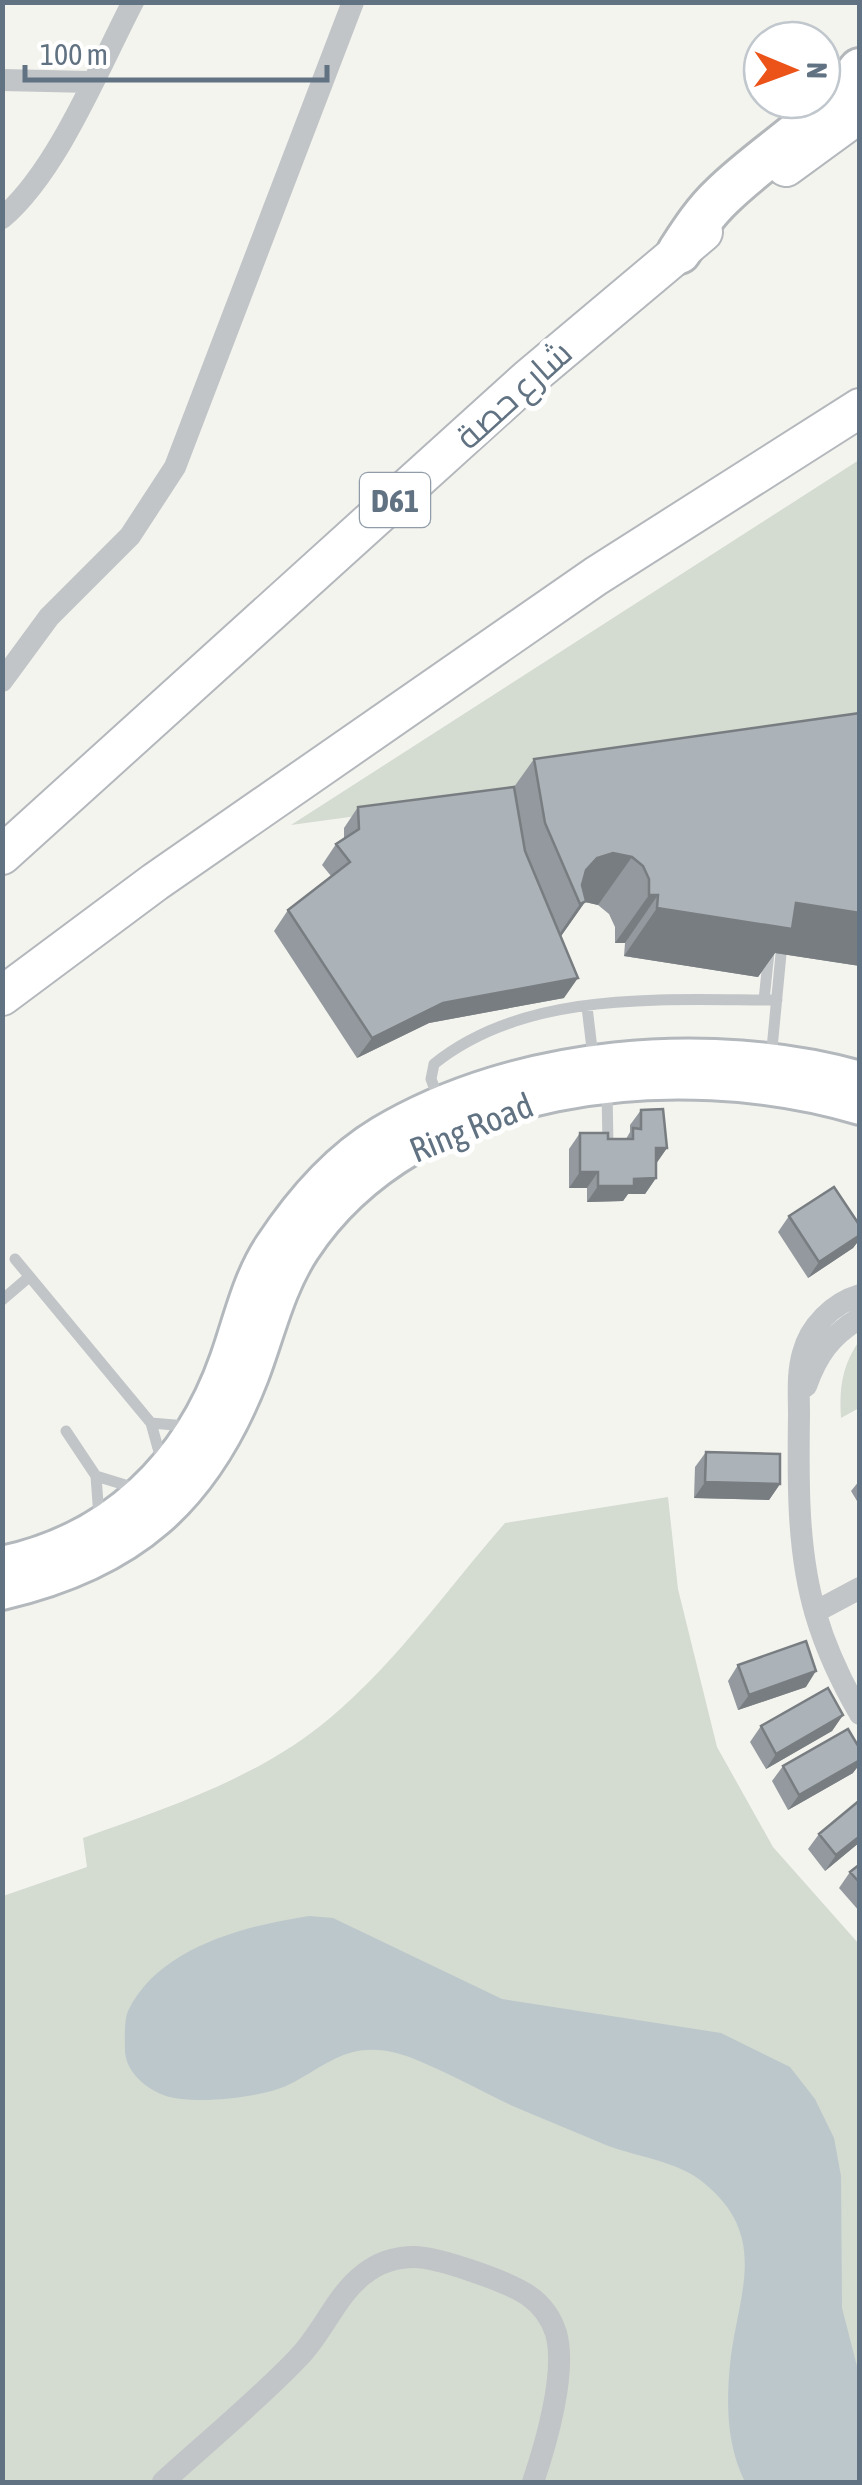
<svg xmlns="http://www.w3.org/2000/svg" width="862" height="2485" font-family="'Asap Condensed',Cairo,sans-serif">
<rect width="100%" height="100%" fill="#f4f4ef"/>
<path fill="#d4dbd0" d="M859,460V747L291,825Z
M859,1341V1408L841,1418C839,1388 842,1366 859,1341Z
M668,1497L678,1589L717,1747L773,1847L859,1944V2482H3V1896L87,1867L83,1838C169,1807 259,1778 330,1718C396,1663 448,1588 505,1523Z"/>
<path fill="#bcc7cc" d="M309,1916L333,1918L502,1999L721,2033L790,2067L815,2099L834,2138L841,2176L842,2308L859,2374L860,2477L856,2482H745C727,2446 726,2405 730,2365C737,2295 771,2238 704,2183C678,2161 637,2157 606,2145C576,2132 545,2120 515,2107C481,2091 447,2072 412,2058C394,2051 372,2047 353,2052C329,2058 308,2076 286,2086C258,2098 195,2105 166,2096C146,2089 124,2071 125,2048C125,2037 124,2021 128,2011C159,1947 245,1926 309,1916Z"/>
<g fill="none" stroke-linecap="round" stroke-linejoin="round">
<defs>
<path id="secondary" d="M2,1563C112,1540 190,1464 227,1358C240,1321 249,1279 271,1246C300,1202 336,1160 381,1133C517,1052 710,1036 860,1078
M2,1593C131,1563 204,1500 252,1376C268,1334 278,1288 303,1250C415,1079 678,1054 860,1108"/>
<path id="primary" d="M786,167L860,113
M2,855L528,379L703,232
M2,996L155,882L596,576L860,408"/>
<path id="highway" d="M679,252C692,232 704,213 722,196C767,152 822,123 860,70"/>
</defs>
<use href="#secondary" stroke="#b3b8bd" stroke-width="38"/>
<use href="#primary" stroke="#b4b8bc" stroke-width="42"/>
<use href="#highway" stroke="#b3b7ba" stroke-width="48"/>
<path stroke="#c1c5c8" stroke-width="11" d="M764,1000L769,952
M587,1007L593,1057
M771,1059L781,954
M607,1092L608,1144
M439,1100L431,1079L434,1064C527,989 665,1000 777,1000
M15,1259L151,1423L161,1459
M2,1300L29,1277
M151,1423L186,1426
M66,1431L96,1476L99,1517
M96,1476L135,1488"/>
<path stroke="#c1c5c8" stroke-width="22" d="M2,80L91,82
M2,218C57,172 99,67 133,2
M2,681L49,617L130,536L175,467L353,2
M860,1295C833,1303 810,1326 803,1353C797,1374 799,1394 799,1415C798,1480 797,1552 816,1615C826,1649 842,1683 860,1714
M806,1386C817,1355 831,1335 860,1318
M815,1612L860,1588
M163,2482C208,2441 256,2402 298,2358C323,2333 336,2295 364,2274C378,2263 396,2257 414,2257C438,2257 509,2282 529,2296C542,2305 551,2318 556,2333C567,2372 546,2444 533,2482"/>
<use href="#secondary" stroke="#fff" stroke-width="32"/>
<use href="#primary" stroke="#fff" stroke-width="38"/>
<use href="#highway" stroke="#fff" stroke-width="42"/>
</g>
<path fill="#93999e" d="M860,713V966L775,953L758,977L624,956L625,943H615V927L609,914L598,905L585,902L561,936L564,998L429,1023L357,1058L274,931L288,910L331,876L322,865L336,844L344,839V828L358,807L514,787L534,759Z
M641,1110L667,1148L656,1163V1178L645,1194H628L623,1201L587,1202V1188H569V1149L580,1133L608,1139H626L630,1132V1125Z
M789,1216L860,1226V1239L853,1248L808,1278L778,1232Z
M706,1452L780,1484L769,1500L694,1498L695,1467Z
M860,1480V1506L851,1491Z
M738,1665L806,1687L738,1710L728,1681Z
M843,1715L832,1731L766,1769L750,1742L761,1726Z
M783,1766L853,1773L788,1810L772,1781Z
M819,1834L860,1842L825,1871L808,1849Z
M860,1864V1912L839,1888L850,1872Z"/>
<path fill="#787d81" d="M613,853L632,857L598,905L585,902L552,949L547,952L580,904L579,901L586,870L597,858Z
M649,895H658L625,943H615Z
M796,903L860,913V966L775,953L758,977L624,956L657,908Z
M578,978L564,998L429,1023L357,1058L372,1038L443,1003Z
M656,1148H667L656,1164Z
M580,1172H598L587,1188H569Z
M656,1178L645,1194H628L623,1201L587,1202L598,1186L634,1179Z
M860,1235V1239L853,1248L808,1278L819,1262Z
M705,1482L780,1484L769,1500L694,1498Z
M816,1671L806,1687L738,1710L749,1695Z
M843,1715L832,1731L766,1769L776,1754Z
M860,1760V1764L853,1773L788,1810L799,1795Z
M860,1836V1842L825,1871L836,1855Z"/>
<path fill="#abb2b8" stroke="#787d81" stroke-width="2.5" d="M860,713V913L796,903L792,929L657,908L658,895H649V879L643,866L632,857L613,853L597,858L586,870L582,885L586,901L580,904L545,823L534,759Z
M514,787L525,851L578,978L443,1003L372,1038L288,910L350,862L336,844L359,829L358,807Z
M663,1109L667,1148H656V1178L634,1179V1186H598V1172H580V1133H608V1139H633V1128L641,1129V1110Z
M834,1187L860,1226V1235L819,1262L789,1216Z
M706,1452L780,1454V1484L705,1482Z
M806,1641L816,1671L749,1695L738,1665Z
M828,1688L843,1715L776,1754L761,1726Z
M848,1729L860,1749V1760L799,1795L783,1766Z
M860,1800V1836L836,1855L819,1834Z
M860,1864V1883L850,1872Z"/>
<g text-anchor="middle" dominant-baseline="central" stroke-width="10" stroke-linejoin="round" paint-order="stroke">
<rect fill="#fff" stroke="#909ca8" stroke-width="2.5" x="360" y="473" width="70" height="54" rx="8"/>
<g font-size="32" font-weight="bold" fill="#617282">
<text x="395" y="500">D61</text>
</g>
<g font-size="35" fill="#617282" stroke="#fff">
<text transform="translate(513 394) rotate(-42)">شارع حصة</text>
<text transform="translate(471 1127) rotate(-22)">Ring Road</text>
</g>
</g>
<rect width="862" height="2485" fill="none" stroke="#617282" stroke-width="10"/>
<g transform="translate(792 70) rotate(91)"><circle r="48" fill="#ffffff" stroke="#c0c7cd" stroke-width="2.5"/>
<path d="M0-8L18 38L0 25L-18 38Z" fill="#eb5319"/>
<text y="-15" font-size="28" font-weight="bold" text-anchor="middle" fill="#617282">N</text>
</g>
<path d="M25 65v15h302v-15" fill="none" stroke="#617282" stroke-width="5"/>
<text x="40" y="65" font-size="30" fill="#617282" stroke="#ffffff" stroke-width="8" paint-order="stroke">100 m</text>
</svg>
